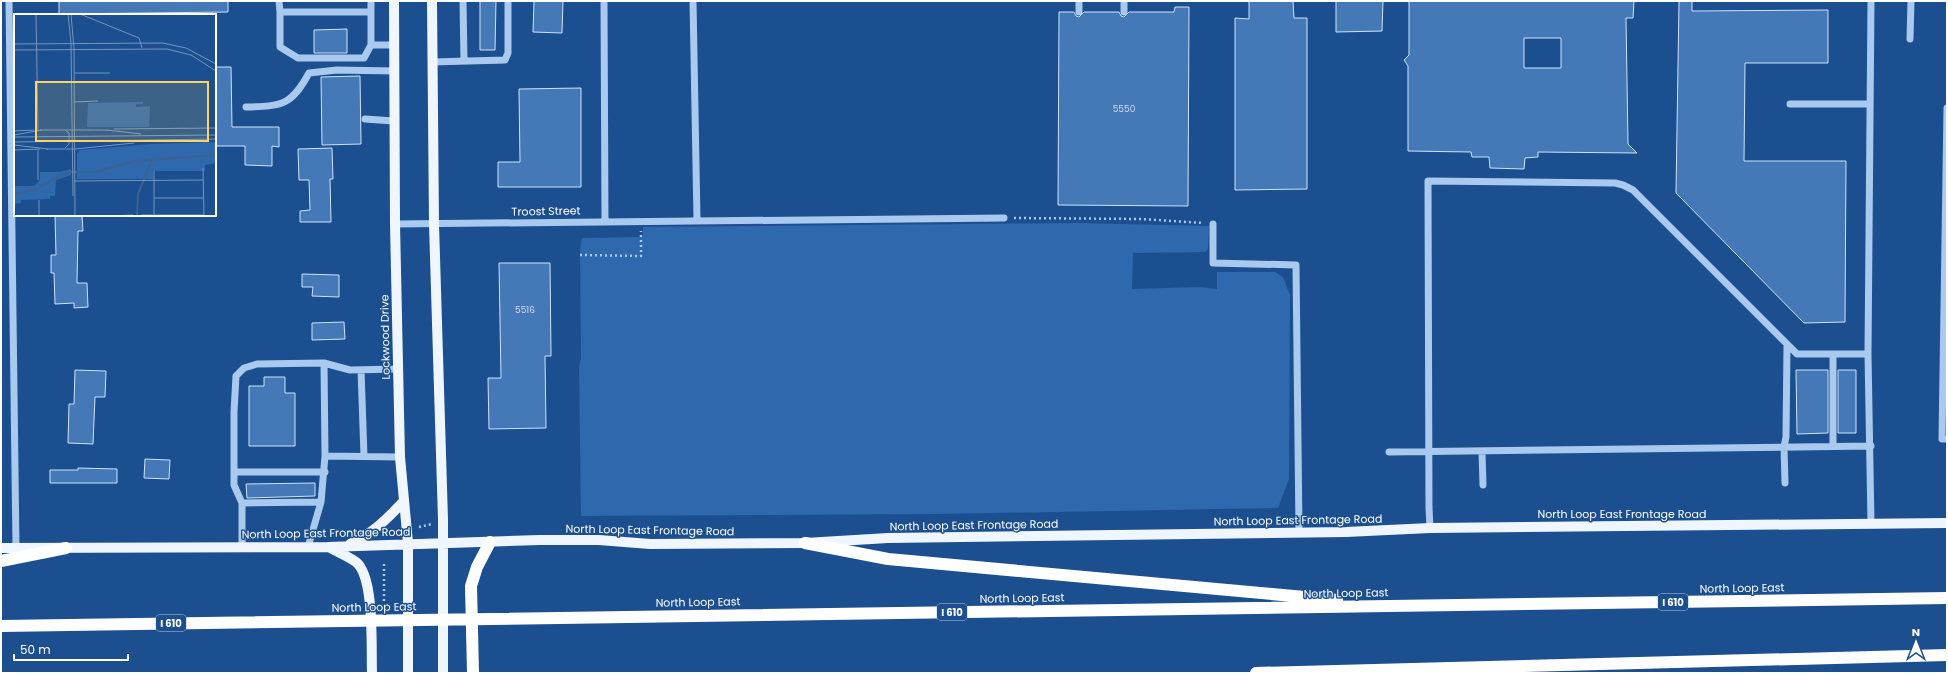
<svg xmlns="http://www.w3.org/2000/svg" width="1948" height="674" font-family="Poppins,sans-serif">
<rect width="100%" height="100%" fill="#1b4f8f"/>
<path fill="#2e69ad" d="M1078,223L1209,226L1208,249L1205,252L1133,253L1132,289L1199,287L1217,289V272H1275L1283,277L1290,295L1289,479L1278,508L940,514L581,516L579,367L581,358L580,249L582,238L643,237V227Z"/>
<path fill="#4478b7" stroke="#cfe3fa" fill-rule="evenodd" d="M59,1H228V12L59,14Z
M480,1H496L495,50H480Z
M534,1H563L562,33L533,32Z
M1249,1H1293L1294,18H1307V189L1235,190V18L1249,19Z
M1336,1H1383L1382,31L1336,32Z
M1409,1H1634L1633,18H1626L1628,144L1637,153L1538,152V157L1525,158L1524,169L1490,168L1489,157H1472L1471,152L1408,151V66L1404,60L1409,55ZM1524,38H1561V68H1524Z
M1679,1H1692V11L1828,10V63H1745L1744,161H1846L1845,322L1804,323L1676,193Z
M1175,7H1189L1188,206L1058,205L1059,12H1074L1076,16L1079,17L1084,12H1119L1121,16L1124,17L1129,12H1174Z
M347,29V53H314V30Z
M215,67H231L232,127H279V147L272,146V166L245,165V146H215Z
M360,76L361,144L322,145L321,77Z
M581,88V187H498V162H520L519,89Z
M332,148L333,179H330L331,222H300V211L310,210L309,180H299L298,149Z
M55,215H82L83,231H78L77,283H87L88,307L74,308V303L55,304L54,273H51V255H56Z
M499,263H550L551,356H545L546,428L489,429L488,378H501Z
M302,274L339,275V297L312,296L313,287H302Z
M344,322L345,339L312,340V323Z
M75,370L106,371L105,397H95L93,444L68,443L69,404H74Z
M1796,370H1828V433L1797,434Z
M1838,370H1856V433H1838Z
M264,377H285V393H295V446H249V386H264Z
M145,459L170,460L169,479L144,478Z
M78,468L117,469V483H50V470H78Z
M315,483V496L247,498L246,484Z"/>
<g fill="none" stroke-linecap="round" stroke-linejoin="round">
<path stroke="#a9c9ee" stroke-width="2.5" stroke-dasharray="2 3" stroke-linecap="butt" d="M1014,218L1142,219L1203,223
M580,255L641,256V231
M419,527L432,524
M384,564V608"/>
<path stroke="#a9c9ee" stroke-width="7" d="M9,1L16,548
M279,1L280,12H371
M371,1V45H394
M463,1L464,61
M604,1L605,221
M693,1L697,220
M1079,1V12
M280,12V47L298,58H364L371,45
M1124,12V1
M1910,39L1911,1
M432,62L505,60L508,53V1
M1790,104H1870
M246,107C282,106 291,106 309,73L337,70L394,71
M1947,108L1942,439H1947
M365,119L394,121
M395,224L1004,218
M1213,224V263L1296,265L1299,532
M1833,354V446
M324,363L325,456
M361,370L364,456
M1389,452L1871,446
M1482,452L1483,485
M234,472H325
M1785,483L1784,447L1786,437L1787,344
M242,503L234,485V412L236,376L244,368L257,364L324,363L350,370L398,369
M1871,524L1868,354L1871,1
M1430,528L1429,508L1428,181L1615,183L1623,185L1633,190L1797,354H1868
M308,547L321,502L325,456L400,457
M242,548V503L321,502"/>
<path stroke="#f0f6ff" stroke-width="10" d="M394,1L395,224L400,457L408,543V673
M432,1L434,224L443,520V673
M350,544C373,533 386,520 404,501
M329,547C337,552 348,556 356,562C375,577 371,648 372,673
M1,548L328,547L539,540H599L650,544L805,543L888,538L1346,532L1430,528L1947,523"/>
<path stroke="#fff" stroke-width="12" d="M805,543L888,559L1337,600
M1,561L66,548
M1,626L1947,598
M473,673L471,586L477,567L490,542
M1256,673L1947,655"/>
</g>
<g text-anchor="middle" dominant-baseline="central" stroke-width="3" stroke-linejoin="round" paint-order="stroke">
<g font-size="9" fill="#d0dded">
<text x="1124" y="109">5550</text>
<text x="525" y="310">5516</text>
</g>
<g fill="#1b4f8f" stroke="#bbcadd" stroke-width="1">
<rect x="1658" y="594" width="30" height="16" rx="3"/>
<rect x="937" y="604" width="30" height="16" rx="3"/>
<rect x="156" y="615" width="30" height="16" rx="3"/>
</g>
<g font-size="10" font-weight="bold" fill="#fff">
<text x="1673" y="602">I 610</text>
<text x="952" y="612">I 610</text>
<text x="171" y="623">I 610</text>
</g>
<g font-size="11" fill="#fff" stroke="#1b4f8f">
<text transform="translate(546 211) rotate(-1)">Troost Street</text>
<text transform="translate(385 337) rotate(-91)">Lockwood Drive</text>
<text x="1622" y="514">North Loop East Frontage Road</text>
<text transform="translate(1298 520) rotate(-1)">North Loop East Frontage Road</text>
<text transform="translate(974 525) rotate(-1)">North Loop East Frontage Road</text>
<text transform="translate(650 530) rotate(1)">North Loop East Frontage Road</text>
<text transform="translate(326 533) rotate(-1)">North Loop East Frontage Road</text>
<text transform="translate(1742 588) rotate(-1)">North Loop East</text>
<text transform="translate(1346 593) rotate(-1)">North Loop East</text>
<text transform="translate(1022 598) rotate(-1)">North Loop East</text>
<text transform="translate(698 602) rotate(-1)">North Loop East</text>
<text transform="translate(374 607) rotate(-1)">North Loop East</text>
</g>
</g>
<g transform="translate(14 14)">
<rect width="202" height="202" fill="#1b4f8f"/>
<path d="M129,88V90H122V93L136,92L135,113H73L74,89ZM202,128V149L191,151V157H139V165H63V140L66,136L137,130ZM57,155V161L42,166L41,182H36V185L7,186V189L0,190V172H20L26,166V158H46Z" fill="#2e69ad"/>
<path fill="none" stroke="#3c6290" stroke-width="2" d="M0,180L22,175L54,158H80L121,147L202,141M123,202L124,180L138,146"/>
<path fill="none" stroke="#7695bc" stroke-width="1" d="M22,0L24,116M54,0L57,29L59,182M57,0L60,35L61,202M66,0L125,24L128,34M0,30L149,29L172,34L202,50M0,36L153,35L177,41L202,57M60,59H96M60,88L84,87M100,115L202,114M26,116H94M93,116L127,120M0,117L20,116M0,121L28,116M0,123L202,121M0,128L202,125M0,131L34,135M51,134L55,130V119L51,116M32,135H60M61,135L120,129M0,136L26,135M24,136V166M189,154L190,202M60,167L189,166M140,184H189M25,186V202M140,200V157M127,201H190M96,202L119,201"/>
<path fill="#ffd166" fill-opacity="0.15" stroke="#ffd166" stroke-width="2" d="M22,68H194V127H22Z"/>
<rect width="202" height="202" fill="none" stroke="#fff" stroke-width="2"/>
</g>
<rect width="1948" height="674" fill="none" stroke="#ffffff" stroke-width="4"/>
<g transform="translate(1916 642)" stroke="#1b4f8f" stroke-width="3" paint-order="stroke">
<path d="M0-3L7 15L0 10L-7 15Z" fill="#ffffff"/>
<text y="-6" font-size="11" font-weight="bold" text-anchor="middle" fill="#ffffff">N</text>
</g>
<path d="M14 654v6h114v-6" fill="none" stroke="#ffffff" stroke-width="2"/>
<text x="20" y="654" font-size="12" fill="#ffffff" stroke="#1b4f8f" stroke-width="3" paint-order="stroke">50 m</text>
</svg>
